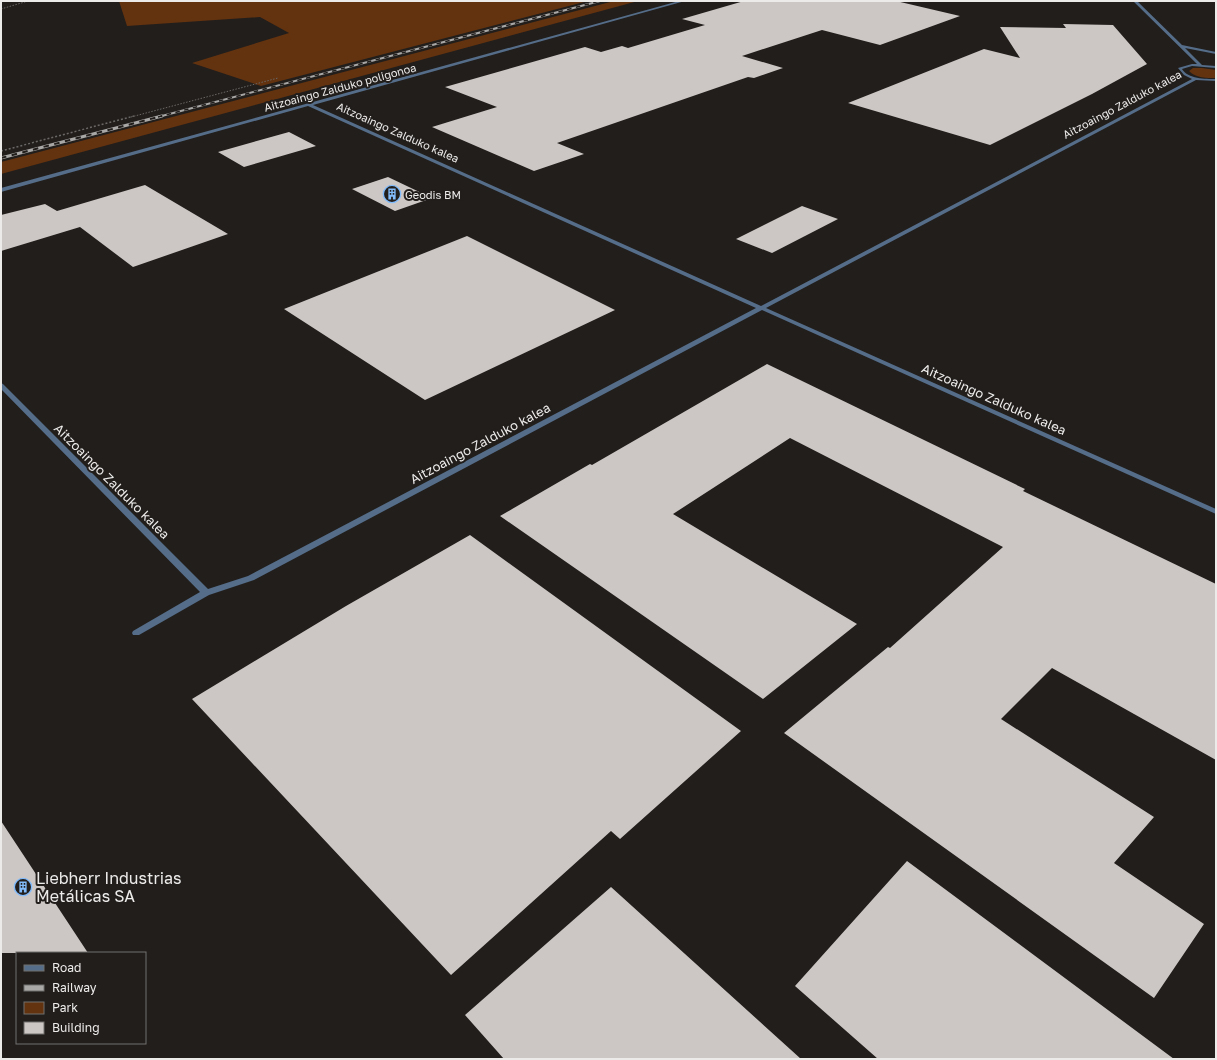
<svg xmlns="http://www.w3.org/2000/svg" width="1217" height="1060" font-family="'Golos Text',sans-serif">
<rect width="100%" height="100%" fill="#211e1c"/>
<path fill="#63320f" d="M119,1H588L261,86L192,63L289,33L260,17L127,26Z
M614,1H638L1,174V162Z
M1193,68H1202L1216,70V78C1207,78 1195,78 1189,71Z"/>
<path fill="#ccc7c5" d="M744,1H896L960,16L880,45L822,30L742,56L783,68L754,78L748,77L557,143L584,154L534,171L432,127L497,107L445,87L585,47L601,52L622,46L628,48L705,25L682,19Z
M1063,24L1113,25L1147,64L1092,94L990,145L848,103L984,49L1020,58L1000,27L1066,28Z
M289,132L316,146L244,167L218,152Z
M388,177L432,198L395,211L352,189Z
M145,185L228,234L133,267L80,227L1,251V215L45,204L57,211Z
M802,206L838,219L772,253L736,239Z
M467,236L615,310L425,400L284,309Z
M767,364L1025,489L1023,491L1216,584V760L1052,668L1001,719L1154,817L1114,863L1204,924L1154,998L784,733L888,647L890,648L1003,547L790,438L673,514L857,624L763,699L500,516L590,464L592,465Z
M470,535L741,731L620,839L611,831L451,975L192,699L346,606Z
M1,821L88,953H1Z
M907,861L1174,1059H878L795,986Z
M611,887L801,1059H504L465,1015Z"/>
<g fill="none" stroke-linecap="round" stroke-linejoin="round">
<path stroke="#6a6866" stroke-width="1" stroke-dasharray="1.5 1.5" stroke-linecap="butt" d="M1,9L28,1
M131,117L278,78"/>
<path stroke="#6a6866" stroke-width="1.5" stroke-dasharray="2 2" stroke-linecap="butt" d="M1,151L134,116"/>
<path fill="#556d88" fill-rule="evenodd" d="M679,1H685L313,105L761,306L1192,79L1184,75L1178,68L1192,64H1197L1133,1H1137L1182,45L1216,52V54L1185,48L1202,65L1216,66V68L1192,66L1182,69C1188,79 1205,79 1216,79V81L1196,80L766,308L1216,509V514L762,310L254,580L209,595L139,635H133L132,633L133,631L200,592L1,389V383L3,384L208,589L248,576L756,308L308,106L1,192V188Z"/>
<defs>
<path id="rail-far1" d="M158,117L600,1"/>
<path id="rail" d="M1,158L162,116"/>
</defs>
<use href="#rail-far1" stroke="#aaa8a7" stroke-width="2"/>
<use href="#rail" stroke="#aaa8a7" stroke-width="3"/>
<use href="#rail-far1" stroke="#211e1c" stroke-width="1.5" stroke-dasharray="4.5" stroke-linecap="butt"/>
<use href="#rail" stroke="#211e1c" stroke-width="2" stroke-dasharray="5.5" stroke-linecap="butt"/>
</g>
<defs>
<symbol id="building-ring" viewBox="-11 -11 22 22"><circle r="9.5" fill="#211e1c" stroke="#83bcfb" stroke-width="1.5"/><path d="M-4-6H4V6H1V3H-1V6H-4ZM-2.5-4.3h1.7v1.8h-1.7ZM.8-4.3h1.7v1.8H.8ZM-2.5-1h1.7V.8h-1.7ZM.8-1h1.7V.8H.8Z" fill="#83bcfb"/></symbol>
</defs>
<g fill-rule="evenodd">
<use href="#building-ring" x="382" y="184" width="20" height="20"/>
<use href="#building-ring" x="13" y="877" width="20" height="20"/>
</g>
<g text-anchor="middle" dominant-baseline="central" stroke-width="4" stroke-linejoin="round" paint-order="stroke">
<g font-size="11" fill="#edebea" stroke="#211e1c">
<text transform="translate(340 87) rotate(-15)">Aitzoaingo Zalduko poligonoa</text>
<text transform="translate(1122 104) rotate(-28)">Aitzoaingo Zalduko kalea</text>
<text transform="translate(398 132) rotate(24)">Aitzoaingo Zalduko kalea</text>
</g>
<g font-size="11" fill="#edebea" stroke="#211e1c" text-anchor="start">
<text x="405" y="194">Geodis BM</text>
</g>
<g font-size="13" fill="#edebea" stroke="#211e1c">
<text transform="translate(994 399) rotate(24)">Aitzoaingo Zalduko kalea</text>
<text transform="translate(480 443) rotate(-28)">Aitzoaingo Zalduko kalea</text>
<text transform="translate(112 481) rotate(45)">Aitzoaingo Zalduko kalea</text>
</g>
<g font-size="16" fill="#edebea" stroke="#211e1c" text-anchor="start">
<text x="36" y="878">Liebherr Industrias<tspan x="36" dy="18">Metálicas SA</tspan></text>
</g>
</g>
<rect width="1217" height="1060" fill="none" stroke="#edebea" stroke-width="4"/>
<rect x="16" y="952" width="130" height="92" fill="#211e1c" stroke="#73706e"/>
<rect x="24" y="965" width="20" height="6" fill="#556d88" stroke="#73706e"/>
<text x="52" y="972" font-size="12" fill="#edebea">Road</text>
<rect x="24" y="985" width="20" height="6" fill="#aaa8a7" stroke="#73706e"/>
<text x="52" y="992" font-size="12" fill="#edebea">Railway</text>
<rect x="24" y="1002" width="20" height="12" fill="#63320f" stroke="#73706e"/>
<text x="52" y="1012" font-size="12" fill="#edebea">Park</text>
<rect x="24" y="1022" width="20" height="12" fill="#ccc7c5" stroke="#73706e"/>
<text x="52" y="1032" font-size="12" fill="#edebea">Building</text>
</svg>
